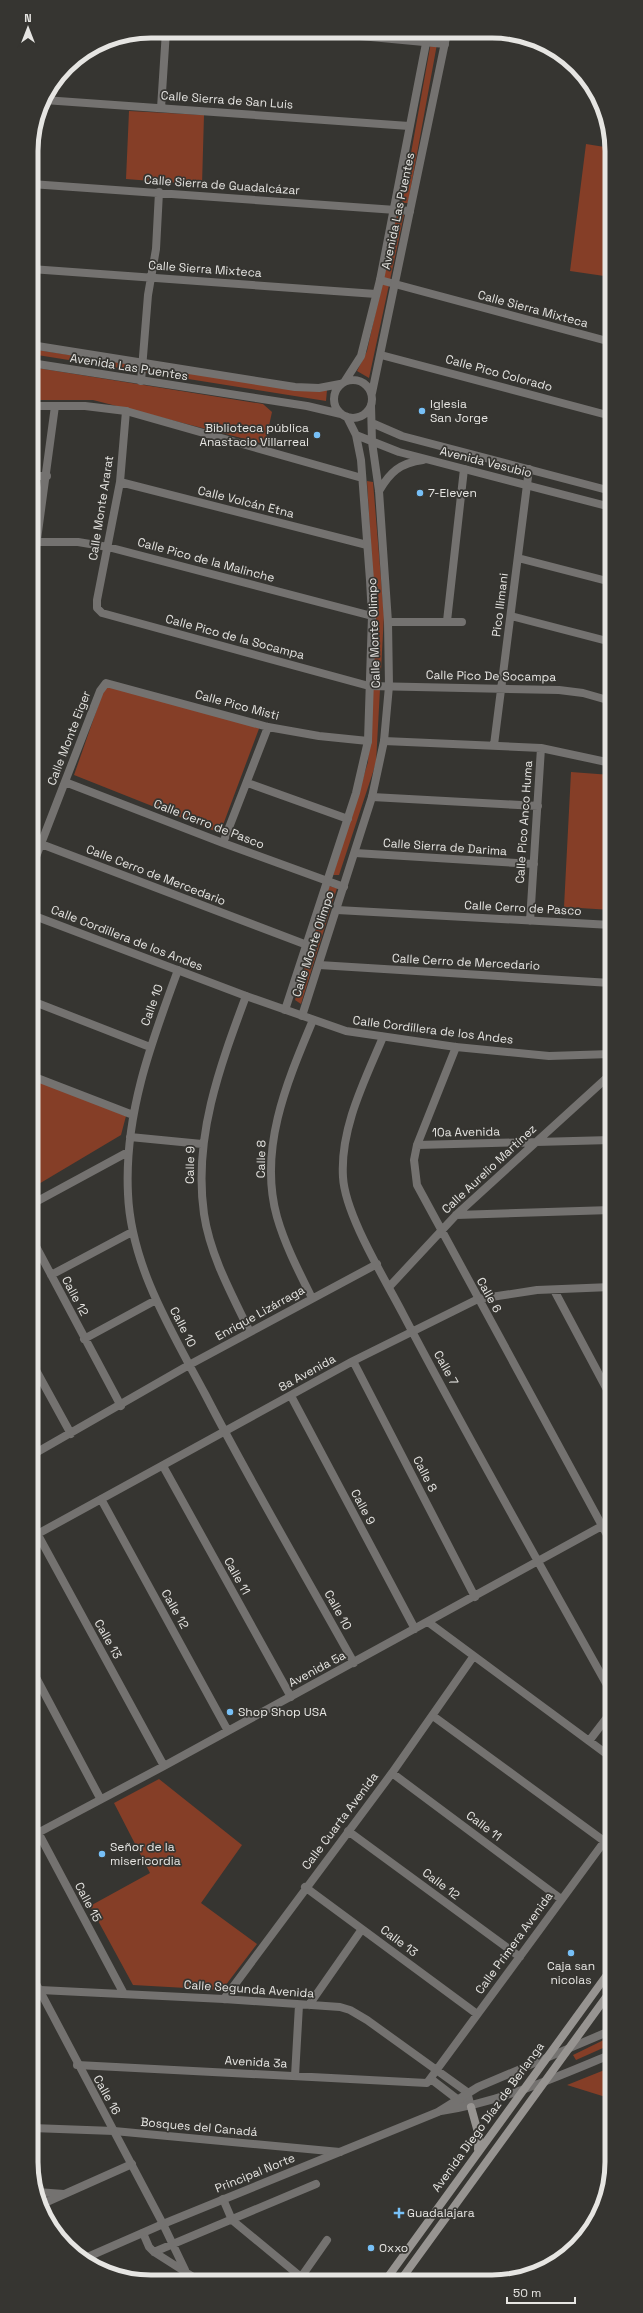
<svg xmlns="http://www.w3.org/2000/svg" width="643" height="2313" font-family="'Space Grotesk',sans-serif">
<rect width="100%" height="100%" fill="#363531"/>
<path fill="#853e27" d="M431,42L437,44L408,203H402Z
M129,111L204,115L202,185L126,179Z
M586,144L611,148V277L570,271Z
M397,214L404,215L369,378L357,371L367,351Z
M31,349L299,390H327L326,401L31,354Z
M31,367L263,404L272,412L265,444L93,400H31Z
M367,481L373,482L384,615L376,763L339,875H333L368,762L375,614Z
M105,686L260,726L220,833L74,775Z
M571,772L611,775V910L564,907Z
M329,886L337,888L301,1004L295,1000Z
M32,1079L126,1116L121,1135L32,1188Z
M159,1779L242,1845L201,1903L257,1944L222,1990L133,1985L90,1906L150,1873L114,1803Z
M612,2036V2044L576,2060L573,2055Z
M612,2067V2099L567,2085Z"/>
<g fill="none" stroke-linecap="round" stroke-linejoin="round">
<path stroke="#747270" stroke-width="8" d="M318,32L445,44
M44,100L409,126
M161,108L166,31
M31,184L410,211
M31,269L376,294
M380,280L611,342
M381,355L611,416
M141,381L148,295L156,249L159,192
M126,411L120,482L97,600V608L102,613L369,686L559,690L583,693L611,701
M31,476H47
M120,482L367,545
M31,542H78L108,547L372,616
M518,558L611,582
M31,584L55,406
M511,616L611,642
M447,621L464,469
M388,622H462
M384,741L541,748L611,763
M494,745L529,469
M65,782L223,843L344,887
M248,783L348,819
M372,797L538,806
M223,843L268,727
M41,844L307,945
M355,853L534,864
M32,867L100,691L106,683L268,727L319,736L368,741
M337,910L611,925
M530,921L541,748
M319,965L611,983
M178,970C151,1043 124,1115 128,1194C131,1266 172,1332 205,1394C252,1485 304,1573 354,1663
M246,996C220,1066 193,1138 204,1214C210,1255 232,1295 250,1332
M32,1001L150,1047
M383,1037C365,1080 340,1128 343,1177C345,1215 385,1279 403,1314C470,1442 542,1568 612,1694
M456,1047L417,1145L414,1160L417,1185L612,1544
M32,1076L133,1115
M130,1137L202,1144
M417,1145L611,1140
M32,1204L128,1152
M456,1215L611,1210
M32,1239L121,1406
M51,1275L132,1232
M389,1287L456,1215L611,1074
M554,1290L611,1397
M312,1298C299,1272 285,1245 277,1217C258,1149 287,1082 313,1020
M84,1339L156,1300
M353,1361L475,1597
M32,1363L71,1434
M291,1396L415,1629
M32,1455L189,1365L377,1264
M163,1466L291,1697
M101,1499L228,1731
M32,1524L164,1766
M32,1537L353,1361L478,1299L537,1290L611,1287
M428,1622L612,1758
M32,1670L100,1798
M433,1716L604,1841
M589,1741L612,1711
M392,1773L561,1899
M32,1821L124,1994
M348,1831L520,1957
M32,1836L164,1766L611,1521
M305,1887L477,2014
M40,1990L224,1999L340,2007L350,2010L367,2020L467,2092L471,2107
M224,1999L392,1773L473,1657
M309,2005L362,1929
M77,2065L427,2083L612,1831
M295,2076L299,2005
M431,2079L457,2099L471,2107
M32,2128L114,2131L340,2152
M37,2192L64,2194
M223,2199L232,2220L301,2277
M40,2205L132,2164
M163,2224L185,2270
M143,2233L149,2247L154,2252L198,2280
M154,2252L316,2184
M299,2280L327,2240"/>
<path stroke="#747270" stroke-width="8" d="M31,345L295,387L319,388L340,384
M31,363L307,406L341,414
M334 399a19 19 0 1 1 38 0a19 19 0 1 1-38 0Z
M345,381L361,356L380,280L428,33
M372,393L447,33
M31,406H85L126,411L362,478
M372,423L402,436L611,491
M356,435L399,452L611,507
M379,491C390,472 400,463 423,460
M32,915L246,996L346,1031L456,1047L549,1056L611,1054
M285,1010L356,793L368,741L372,616L370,580L361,460L356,435L347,417
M302,1016L372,797L384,741L389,686L388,622L379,491L372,442L371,405
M32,1976L163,2224
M441,2111C501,2102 556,2077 612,2054
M83,2259L163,2224L438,2112L478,2087L612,2030"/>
<path stroke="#979491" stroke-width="8" d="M471,2107L479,2136L478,2149
M385,2281L612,1968
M400,2281L612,1989"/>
</g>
<g fill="#77c0f7" stroke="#363531" stroke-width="1.5">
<circle cx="422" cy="411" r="4"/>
<circle cx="317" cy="435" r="4"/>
<circle cx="420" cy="493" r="4"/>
<circle cx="230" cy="1712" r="4"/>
<circle cx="102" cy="1854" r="4"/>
<circle cx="571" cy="1953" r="4"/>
<path d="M397 2207h4v4h4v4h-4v4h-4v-4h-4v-4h4z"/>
<circle cx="371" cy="2248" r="4"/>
</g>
<g text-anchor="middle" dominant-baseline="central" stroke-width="3.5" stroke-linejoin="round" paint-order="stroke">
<g font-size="12" fill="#e6e5e2" stroke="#363531">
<text transform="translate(227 100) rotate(4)">Calle Sierra de San Luis</text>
<text transform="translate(222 185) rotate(4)">Calle Sierra de Guadalcázar</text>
<text transform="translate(398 211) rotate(-78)">Avenida Las Puentes</text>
<text transform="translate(205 269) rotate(4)">Calle Sierra Mixteca</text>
<text transform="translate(533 309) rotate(15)">Calle Sierra Mixteca</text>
<text transform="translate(129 367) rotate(9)">Avenida Las Puentes</text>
<text transform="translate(499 373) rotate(15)">Calle Pico Colorado</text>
<text transform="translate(486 462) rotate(14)">Avenida Vesubio</text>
<text transform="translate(246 502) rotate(14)">Calle Volcán Etna</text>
<text transform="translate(101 508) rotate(-81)">Calle Monte Ararat</text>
<text transform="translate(206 560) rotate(15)">Calle Pico de la Malinche</text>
<text transform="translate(500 605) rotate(-83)">Pico Ilimani</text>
<text transform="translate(374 633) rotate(-92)">Calle Monte Olimpo</text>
<text transform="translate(235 637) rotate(15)">Calle Pico de la Socampa</text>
<text transform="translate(491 676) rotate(1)">Calle Pico De Socampa</text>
<text transform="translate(237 705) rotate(15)">Calle Pico Misti</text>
<text transform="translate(69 738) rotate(-69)">Calle Monte Eiger</text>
<text transform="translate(524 822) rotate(-86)">Calle Pico Anco Huma</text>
<text transform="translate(209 824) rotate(21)">Calle Cerro de Pasco</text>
<text transform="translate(445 847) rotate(4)">Calle Sierra de Darima</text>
<text transform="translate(156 875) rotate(21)">Calle Cerro de Mercedario</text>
<text transform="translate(523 908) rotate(3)">Calle Cerro de Pasco</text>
<text transform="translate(127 938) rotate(21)">Calle Cordillera de los Andes</text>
<text transform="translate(313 944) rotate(-72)">Calle Monte Olimpo</text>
<text transform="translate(466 962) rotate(3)">Calle Cerro de Mercedario</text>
<text transform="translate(152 1005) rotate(-70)">Calle 10</text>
<text transform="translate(433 1030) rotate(7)">Calle Cordillera de los Andes</text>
<text transform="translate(466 1132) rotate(-1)">10a Avenida</text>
<text transform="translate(261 1159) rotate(-89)">Calle 8</text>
<text transform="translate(190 1165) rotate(-89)">Calle 9</text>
<text transform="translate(489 1169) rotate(-43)">Calle Aurelio Martínez</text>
<text transform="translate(489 1295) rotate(61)">Calle 6</text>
<text transform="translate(75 1296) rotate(62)">Calle 12</text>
<text transform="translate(260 1313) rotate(-29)">Enrique Lizárraga</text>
<text transform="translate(183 1327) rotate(63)">Calle 10</text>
<text transform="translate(446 1368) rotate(61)">Calle 7</text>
<text transform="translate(307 1373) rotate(-29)">8a Avenida</text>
<text transform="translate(425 1474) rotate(63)">Calle 8</text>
<text transform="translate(363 1507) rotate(62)">Calle 9</text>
<text transform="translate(237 1576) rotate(61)">Calle 11</text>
<text transform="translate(175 1609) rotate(61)">Calle 12</text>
<text transform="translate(338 1610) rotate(61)">Calle 10</text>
<text transform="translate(108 1639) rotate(61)">Calle 13</text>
<text transform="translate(317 1669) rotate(-28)">Avenida 5a</text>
<text transform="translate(340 1821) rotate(-53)">Calle Cuarta Avenida</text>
<text transform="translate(484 1826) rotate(37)">Calle 11</text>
<text transform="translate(441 1884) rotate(37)">Calle 12</text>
<text transform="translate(88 1902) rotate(62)">Calle 15</text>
<text transform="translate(399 1941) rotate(37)">Calle 13</text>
<text transform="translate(514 1943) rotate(-54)">Calle Primera Avenida</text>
<text transform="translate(249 1989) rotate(4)">Calle Segunda Avenida</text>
<text transform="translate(256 2062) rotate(3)">Avenida 3a</text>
<text transform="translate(107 2095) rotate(61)">Calle 16</text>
<text transform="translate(488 2117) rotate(-54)">Avenida Diego Díaz de Berlanga</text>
<text transform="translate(199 2127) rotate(5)">Bosques del Canadá</text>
<text transform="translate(255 2173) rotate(-22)">Principal Norte</text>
</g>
<g font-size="12" fill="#e6e5e2" stroke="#363531" text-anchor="start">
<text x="430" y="404">Iglesia<tspan x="430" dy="14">San Jorge</tspan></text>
<text x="309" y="428" text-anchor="end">Biblioteca pública<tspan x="309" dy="14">Anastacio Villarreal</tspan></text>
<text x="428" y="493">7-Eleven</text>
<text x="238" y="1712">Shop Shop USA</text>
<text x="110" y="1847">Señor de la<tspan x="110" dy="14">misericordia</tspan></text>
<text x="571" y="1966" text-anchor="middle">Caja san<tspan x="571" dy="14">nicolas</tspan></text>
<text x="407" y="2213">Guadalajara</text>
<text x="379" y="2248">Oxxo</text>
</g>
</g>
<path d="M0 0H643V2313H0ZM151 38H492A113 113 0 0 1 605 151V2162A113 113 0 0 1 492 2275H151A113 113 0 0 1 38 2162V151A113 113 0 0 1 151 38Z" fill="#363531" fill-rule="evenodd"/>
<path fill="none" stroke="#e6e5e2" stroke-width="5" d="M151 38H492A113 113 0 0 1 605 151V2162A113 113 0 0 1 492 2275H151A113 113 0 0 1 38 2162V151A113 113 0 0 1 151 38Z"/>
<g transform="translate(28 28)" stroke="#363531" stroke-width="3" paint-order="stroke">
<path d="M0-3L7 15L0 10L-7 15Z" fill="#e6e5e2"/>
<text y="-6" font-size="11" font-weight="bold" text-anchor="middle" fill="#e6e5e2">N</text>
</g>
<path d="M507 2297v6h68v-6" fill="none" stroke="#e6e5e2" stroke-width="2"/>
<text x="513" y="2297" font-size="12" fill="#e6e5e2" stroke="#363531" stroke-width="3" paint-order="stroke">50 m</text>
</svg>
